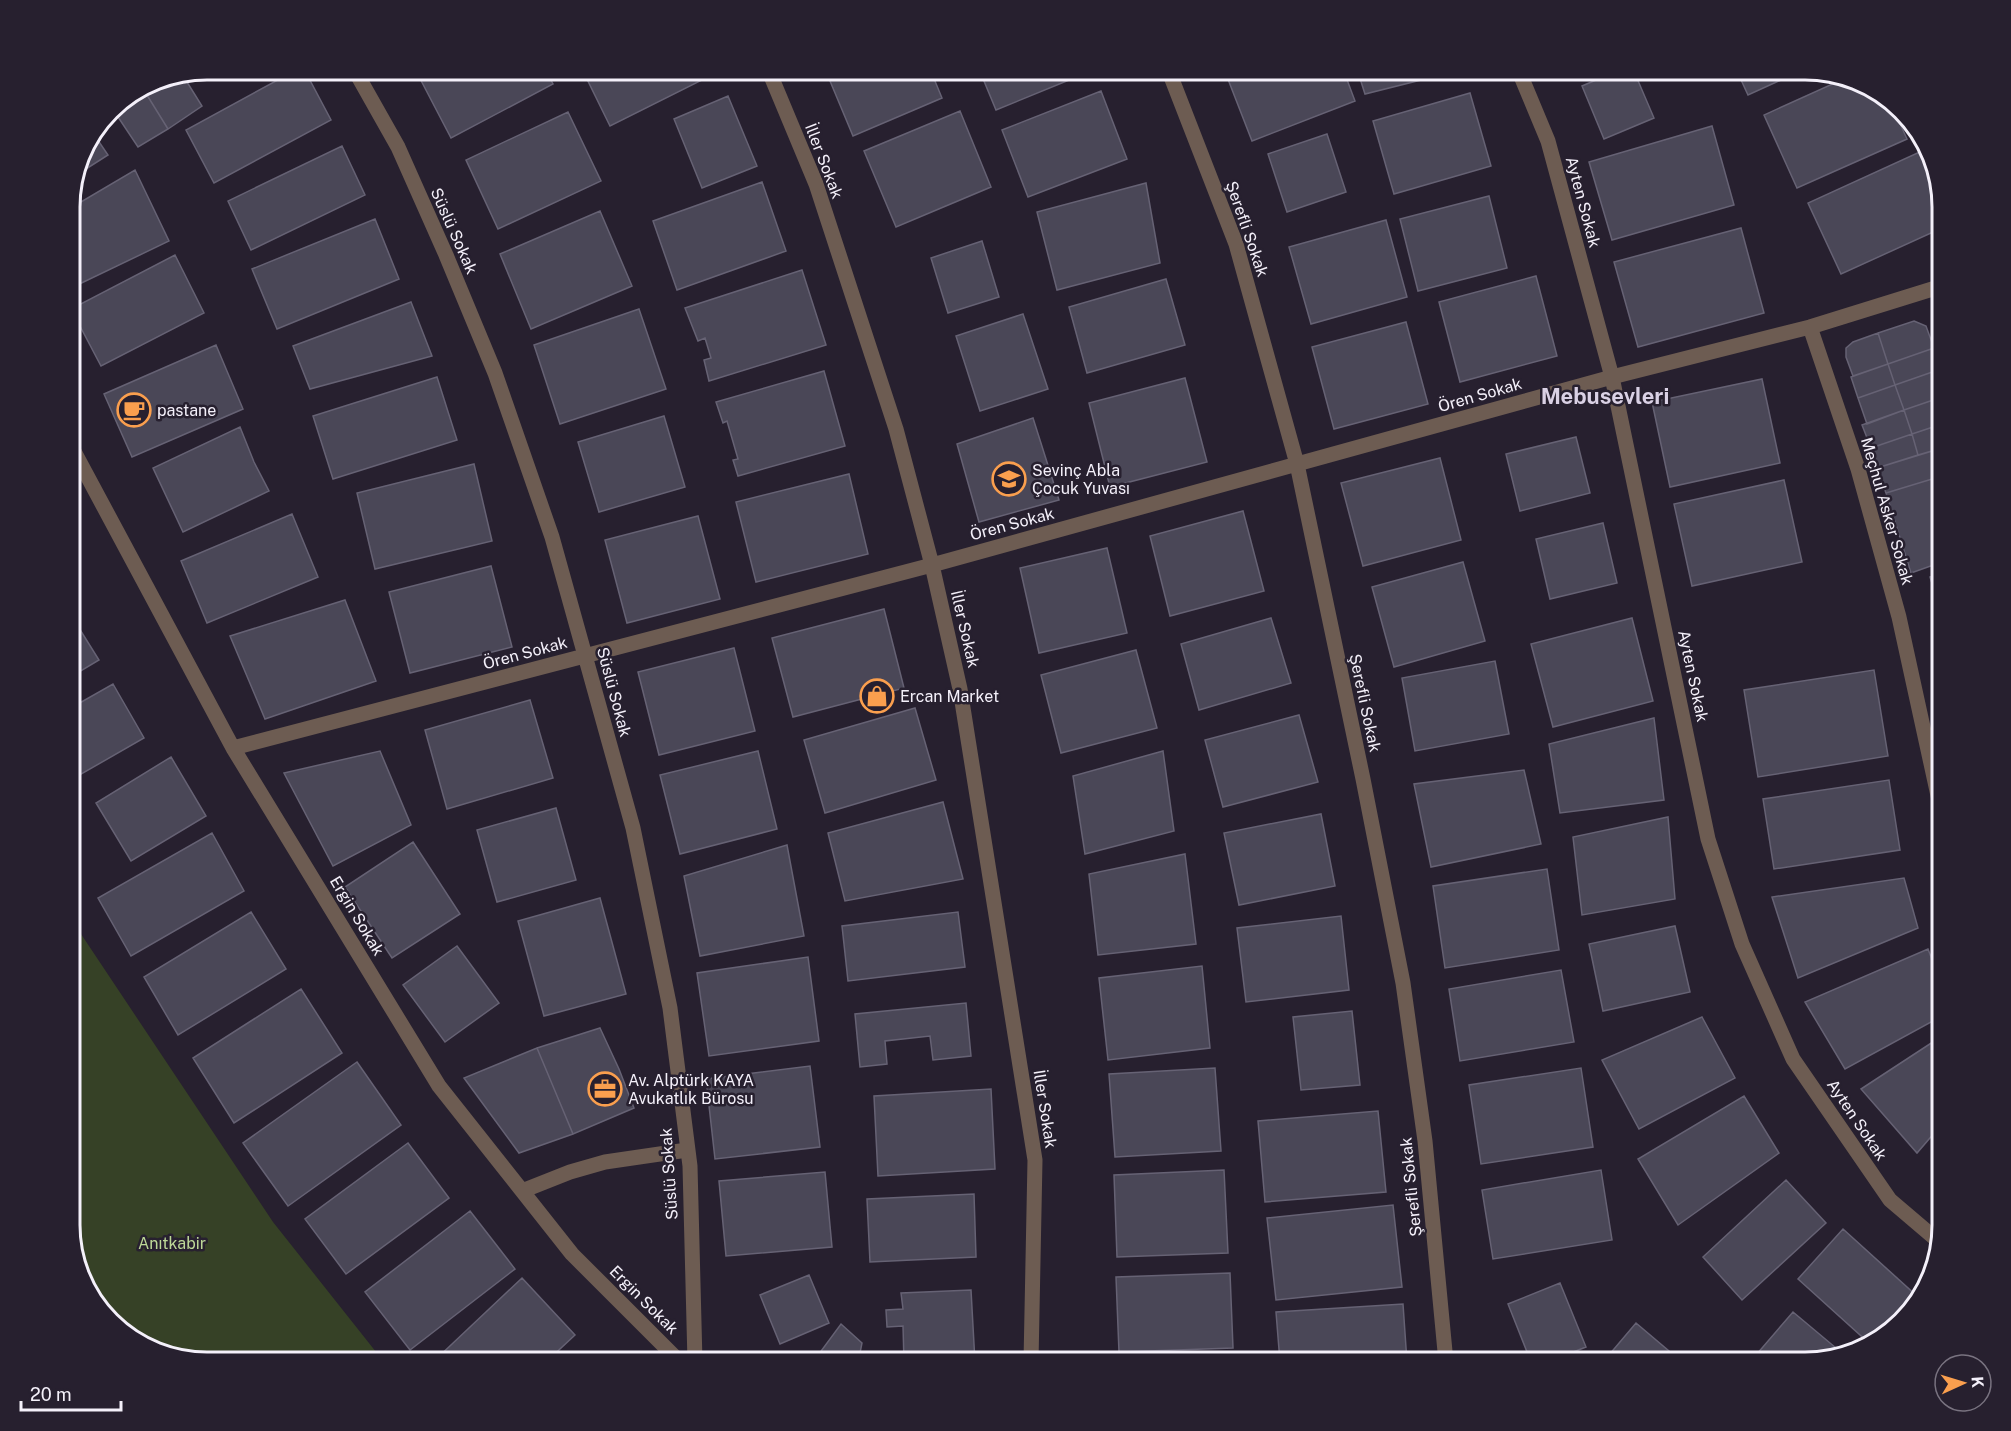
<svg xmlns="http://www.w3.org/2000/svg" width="2011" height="1431" font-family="'Public Sans',sans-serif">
<rect width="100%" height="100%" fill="#27202f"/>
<path fill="#364126" d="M69,916L273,1222L384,1362H206L123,1334L83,1286L69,1233Z"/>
<path fill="#4a4757" stroke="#666274" stroke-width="1.5" d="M229,69H247L234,76Z
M298,69H304L331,120L214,183L186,130Z
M415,69H545L553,84L451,138Z
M582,69H709L712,75L610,126Z
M825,69H930L942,98L853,136Z
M979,69H1090L1091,71L996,110Z
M1224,69H1343L1355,101L1252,141Z
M1357,69H1465L1365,94Z
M1622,69H1633L1654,118L1604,139L1582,86Z
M1736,69H1805L1748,95Z
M182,74L202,106L168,129L142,87L154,79Z
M1839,81L1888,97L1907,139L1797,188L1764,115Z
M142,87L168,129L138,147L112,108L116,103Z
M1101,91L1127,159L1028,197L1002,130Z
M1470,93L1491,166L1394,194L1373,121Z
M728,96L757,166L702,188L674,119Z
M960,111L991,187L896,227L864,151Z
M568,112L601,181L498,229L466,160Z
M1712,126L1734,205L1612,240L1589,162Z
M93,133L108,155L75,176L83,146Z
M1327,134L1346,192L1287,212L1268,154Z
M342,146L365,195L251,250L228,201Z
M1924,150L1934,174L1942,206V228L1841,274L1808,203Z
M135,170L169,241L69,289V209Z
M762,182L786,251L677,290L653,221Z
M1146,183L1160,263L1057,290L1037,212Z
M1489,196L1507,268L1418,291L1400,219Z
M600,211L632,286L531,329L500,254Z
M375,219L399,279L277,329L252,269Z
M1386,220L1407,297L1311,324L1289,247Z
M1741,228L1764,313L1638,347L1614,262Z
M982,241L999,297L948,313L931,258Z
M175,255L204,313L101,366L71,309Z
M802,270L826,345L709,381L704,360L711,358L705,338L698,341L685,308Z
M1536,276L1557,356L1460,382L1439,302Z
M1166,279L1185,345L1087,373L1069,307Z
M411,302L432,356L310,389L293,346Z
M639,309L666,389L560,424L534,345Z
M1023,314L1048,389L980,411L956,336Z
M1914,321L1926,326L1934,348L1888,364L1878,333Z
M1406,322L1428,404L1334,429L1312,347Z
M1878,333L1888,364L1853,376L1846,357V348L1853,342Z
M216,345L243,409L132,457L104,394Z
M1934,348L1941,369L1895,385L1888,364Z
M1888,364L1895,385L1858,398L1851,377Z
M1941,369L1942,397L1904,410L1895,385Z
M824,371L845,446L738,476L733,460L738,459L727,421L723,423L716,402Z
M437,377L457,440L333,479L313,416Z
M1185,378L1207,462L1110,487L1089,403Z
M1762,379L1780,463L1670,487L1652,402Z
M1895,385L1904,410L1867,424L1858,398Z
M1942,397V424L1912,434L1904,410Z
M1904,410L1912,434L1871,448L1862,425Z
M664,416L685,487L599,512L578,442Z
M1033,418L1059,500L979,522L957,444Z
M1942,424V448L1918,455L1912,434Z
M240,427L254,462L269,491L183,532L153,468Z
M1912,434L1918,455L1877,468L1871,448Z
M1576,437L1590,493L1520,511L1506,454Z
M1942,448V476L1886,493L1877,468Z
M1440,458L1461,540L1363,566L1341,483Z
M474,464L492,541L375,569L357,493Z
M849,474L868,554L756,582L736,502Z
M1942,476V562L1911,573L1886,493Z
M1784,480L1802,562L1692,586L1674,504Z
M1243,511L1264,591L1170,616L1150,536Z
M292,514L318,577L207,623L181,561Z
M698,516L720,599L627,623L605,540Z
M1603,523L1617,583L1550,599L1536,539Z
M1107,548L1127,633L1039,653L1020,568Z
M1463,562L1485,641L1394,667L1372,587Z
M491,566L512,647L410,673L389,592Z
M1942,573V616L1930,577Z
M345,600L376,681L265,719L230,636Z
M884,609L904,688L793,717L772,638Z
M69,612L99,660L69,678Z
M1271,618L1291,683L1199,710L1181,644Z
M1632,618L1653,701L1553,727L1531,644Z
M734,648L755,731L659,755L638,672Z
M1136,650L1157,728L1061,753L1041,675Z
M1495,661L1509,734L1415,751L1402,678Z
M1874,670L1888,756L1758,777L1744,690Z
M113,684L144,738L69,781V709Z
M530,700L553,778L447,809L425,730Z
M915,708L936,780L825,813L804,740Z
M1299,715L1318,782L1223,807L1205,740Z
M1654,718L1664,800L1560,813L1549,744Z
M380,751L411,825L333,866L284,773Z
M758,751L777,829L680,854L660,775Z
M1163,751L1174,831L1085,854L1073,776Z
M171,757L206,816L131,861L96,803Z
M1524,770L1541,844L1431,867L1414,784Z
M1889,780L1900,850L1774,869L1763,799Z
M943,802L963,879L845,901L828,833Z
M556,808L576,880L497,902L477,830Z
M1321,814L1335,886L1239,905L1224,833Z
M1668,817L1675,899L1582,915L1573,837Z
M212,833L244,891L131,956L98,898Z
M413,842L460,914L392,958L345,887Z
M787,845L804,936L700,956L684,876Z
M1185,854L1196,944L1098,955L1089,874Z
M1547,869L1559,950L1445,968L1433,886Z
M1904,878L1918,928L1798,978L1772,897Z
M600,898L626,994L544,1016L518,921Z
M251,912L286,969L178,1035L144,977Z
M958,912L965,967L848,981L842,926Z
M1341,916L1349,990L1246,1002L1237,928Z
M1675,926L1690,992L1603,1011L1589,944Z
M457,946L499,1003L445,1042L403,985Z
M1928,949L1942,986V1016L1845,1069L1805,1002Z
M808,957L819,1041L709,1056L697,973Z
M1202,966L1210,1048L1108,1060L1099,978Z
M1561,970L1574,1042L1460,1061L1449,989Z
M301,989L342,1053L234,1123L193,1058Z
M966,1003L971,1056L933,1060L930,1036L885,1041L887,1064L860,1067L855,1014Z
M1352,1011L1360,1085L1301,1090L1293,1017Z
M1702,1017L1735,1078L1639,1129L1602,1060Z
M600,1028L619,1069L634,1108L573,1134L537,1048Z
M1942,1036V1124L1917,1153L1861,1089Z
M537,1048L573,1134L519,1153L464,1078Z
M357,1062L401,1125L288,1206L243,1143Z
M810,1066L820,1147L715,1159L706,1079Z
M1215,1068L1221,1151L1115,1157L1109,1074Z
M1581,1068L1593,1147L1481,1164L1469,1085Z
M991,1089L995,1169L878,1176L874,1096Z
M1744,1096L1779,1153L1678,1225L1638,1159Z
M1378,1111L1386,1192L1265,1202L1258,1121Z
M408,1143L449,1198L346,1274L305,1219Z
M1224,1170L1228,1253L1117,1257L1114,1175Z
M1601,1170L1612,1240L1493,1259L1482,1190Z
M825,1172L832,1247L726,1256L719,1181Z
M1786,1180L1826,1223L1742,1300L1703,1257Z
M974,1194L976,1257L870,1262L867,1199Z
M1393,1205L1402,1287L1276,1300L1267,1218Z
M470,1211L515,1269L410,1350L365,1292Z
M1843,1229L1918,1297L1914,1308L1870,1344L1798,1279Z
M1230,1273L1233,1348L1119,1352L1116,1277Z
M809,1275L829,1323L780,1344L760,1295Z
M522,1278L575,1335L546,1362H433Z
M1560,1283L1586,1347L1548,1362H1531L1508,1304Z
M971,1290L975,1362H904L903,1326L887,1327L886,1310L903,1309L901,1293Z
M1403,1304L1407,1362H1280L1276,1312Z
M1793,1312L1842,1353L1804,1362H1750Z
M1636,1323L1682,1362H1603Z
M841,1324L862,1343L860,1353L874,1362H813Z"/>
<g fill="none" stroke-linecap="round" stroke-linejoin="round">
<path stroke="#6d5c52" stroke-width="15" d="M354,69L398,147L446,255L495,373L552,537L633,828L670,1008L690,1166L695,1362
M768,69L816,184L896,429L932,565L960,689L1035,1160L1031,1362
M1168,69L1236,244L1297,464L1363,779L1403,983L1425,1141L1446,1362
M1518,69L1548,141L1612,377L1708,839L1742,944L1793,1059L1890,1200L1937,1240
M1936,289L1942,304
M1810,327L1858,469L1899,617L1942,814
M69,442L233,748L439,1086L572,1254L680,1362
M233,748L932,565L1612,377L1810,327L1942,286
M522,1191L570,1172L605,1162L687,1150
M82,1281L91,1294"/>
</g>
<defs>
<symbol id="cafe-ring" viewBox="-11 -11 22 22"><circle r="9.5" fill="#27202f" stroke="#fa9f4e" stroke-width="1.5"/><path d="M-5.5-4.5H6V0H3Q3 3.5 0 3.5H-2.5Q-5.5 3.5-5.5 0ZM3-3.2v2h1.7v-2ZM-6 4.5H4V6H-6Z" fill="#fa9f4e"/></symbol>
<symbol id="school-ring" viewBox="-11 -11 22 22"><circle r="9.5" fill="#27202f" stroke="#fa9f4e" stroke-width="1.5"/><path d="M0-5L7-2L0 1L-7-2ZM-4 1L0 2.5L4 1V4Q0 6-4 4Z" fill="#fa9f4e"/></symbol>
<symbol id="shop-ring" viewBox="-11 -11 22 22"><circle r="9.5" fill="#27202f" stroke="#fa9f4e" stroke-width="1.5"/><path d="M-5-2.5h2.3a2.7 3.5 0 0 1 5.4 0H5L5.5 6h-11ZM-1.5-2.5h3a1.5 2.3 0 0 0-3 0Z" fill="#fa9f4e"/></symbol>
<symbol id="office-ring" viewBox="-11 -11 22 22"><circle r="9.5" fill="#27202f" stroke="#fa9f4e" stroke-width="1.5"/><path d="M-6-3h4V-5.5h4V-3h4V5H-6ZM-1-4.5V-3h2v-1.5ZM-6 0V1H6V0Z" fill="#fa9f4e"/></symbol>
</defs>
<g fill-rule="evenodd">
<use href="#cafe-ring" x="115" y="391" width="38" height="38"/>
<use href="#school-ring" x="990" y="460" width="38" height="38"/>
<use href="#shop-ring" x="858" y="677" width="38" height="38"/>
<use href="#office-ring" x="586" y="1070" width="38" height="38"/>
</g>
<g text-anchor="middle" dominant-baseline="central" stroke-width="5" stroke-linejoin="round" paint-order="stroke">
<g font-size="16" fill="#f4f0fa" stroke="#27202f">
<text transform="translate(824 161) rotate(69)">İller Sokak</text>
<text transform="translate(1583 202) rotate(75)">Ayten Sokak</text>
<text transform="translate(1247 229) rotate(71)">Şerefli Sokak</text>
<text transform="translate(454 231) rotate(66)">Süslü Sokak</text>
<text transform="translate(1480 395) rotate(-16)">Ören Sokak</text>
<text transform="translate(1887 511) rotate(74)">Meçhul Asker Sokak</text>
<text transform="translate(1012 524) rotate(-15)">Ören Sokak</text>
<text transform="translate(965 629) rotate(77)">İller Sokak</text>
<text transform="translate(525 653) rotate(-15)">Ören Sokak</text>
<text transform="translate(1693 676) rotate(78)">Ayten Sokak</text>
<text transform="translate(614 692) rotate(75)">Süslü Sokak</text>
<text transform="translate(1365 703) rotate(78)">Şerefli Sokak</text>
<text transform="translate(357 916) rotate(59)">Ergin Sokak</text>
<text transform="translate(1045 1109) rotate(81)">İller Sokak</text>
<text transform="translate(1857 1120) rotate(56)">Ayten Sokak</text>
<text transform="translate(669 1174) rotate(-94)">Süslü Sokak</text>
<text transform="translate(1411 1187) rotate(-96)">Şerefli Sokak</text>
<text transform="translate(644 1300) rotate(45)">Ergin Sokak</text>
</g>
<g font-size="16" fill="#f4f0fa" stroke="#27202f" text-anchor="start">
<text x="157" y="410">pastane</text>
<text x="1032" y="470">Sevinç Abla<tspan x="1032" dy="18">Çocuk Yuvası</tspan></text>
<text x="900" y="696">Ercan Market</text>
<text x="628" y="1080">Av. Alptürk KAYA<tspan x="628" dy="18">Avukatlık Bürosu</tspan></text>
</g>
<g font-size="16" fill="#bdd897" stroke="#27202f">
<text x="172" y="1243">Anıtkabir</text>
</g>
<g font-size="22" font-weight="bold" fill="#dad1e5" stroke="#27202f">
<text x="1605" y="396">Mebusevleri</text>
</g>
</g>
<path d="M0 0H2011V1431H0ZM207 80H1805A127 127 0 0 1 1932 207V1225A127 127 0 0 1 1805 1352H207A127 127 0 0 1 80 1225V207A127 127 0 0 1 207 80Z" fill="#27202f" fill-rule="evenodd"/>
<path fill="none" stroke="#f4f0fa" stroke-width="3" d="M207 80H1805A127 127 0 0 1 1932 207V1225A127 127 0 0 1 1805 1352H207A127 127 0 0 1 80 1225V207A127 127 0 0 1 207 80Z"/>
<g transform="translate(1963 1383) rotate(86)"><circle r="28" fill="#27202f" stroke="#797380" stroke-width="1.5"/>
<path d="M0-4.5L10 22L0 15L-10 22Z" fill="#fa9f4e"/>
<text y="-9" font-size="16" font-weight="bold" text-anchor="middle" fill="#f4f0fa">K</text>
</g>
<path d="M21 1401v9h100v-9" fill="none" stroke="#f4f0fa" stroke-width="3"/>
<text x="30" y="1401" font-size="18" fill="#f4f0fa" stroke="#27202f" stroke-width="4.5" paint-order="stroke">20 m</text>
</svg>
